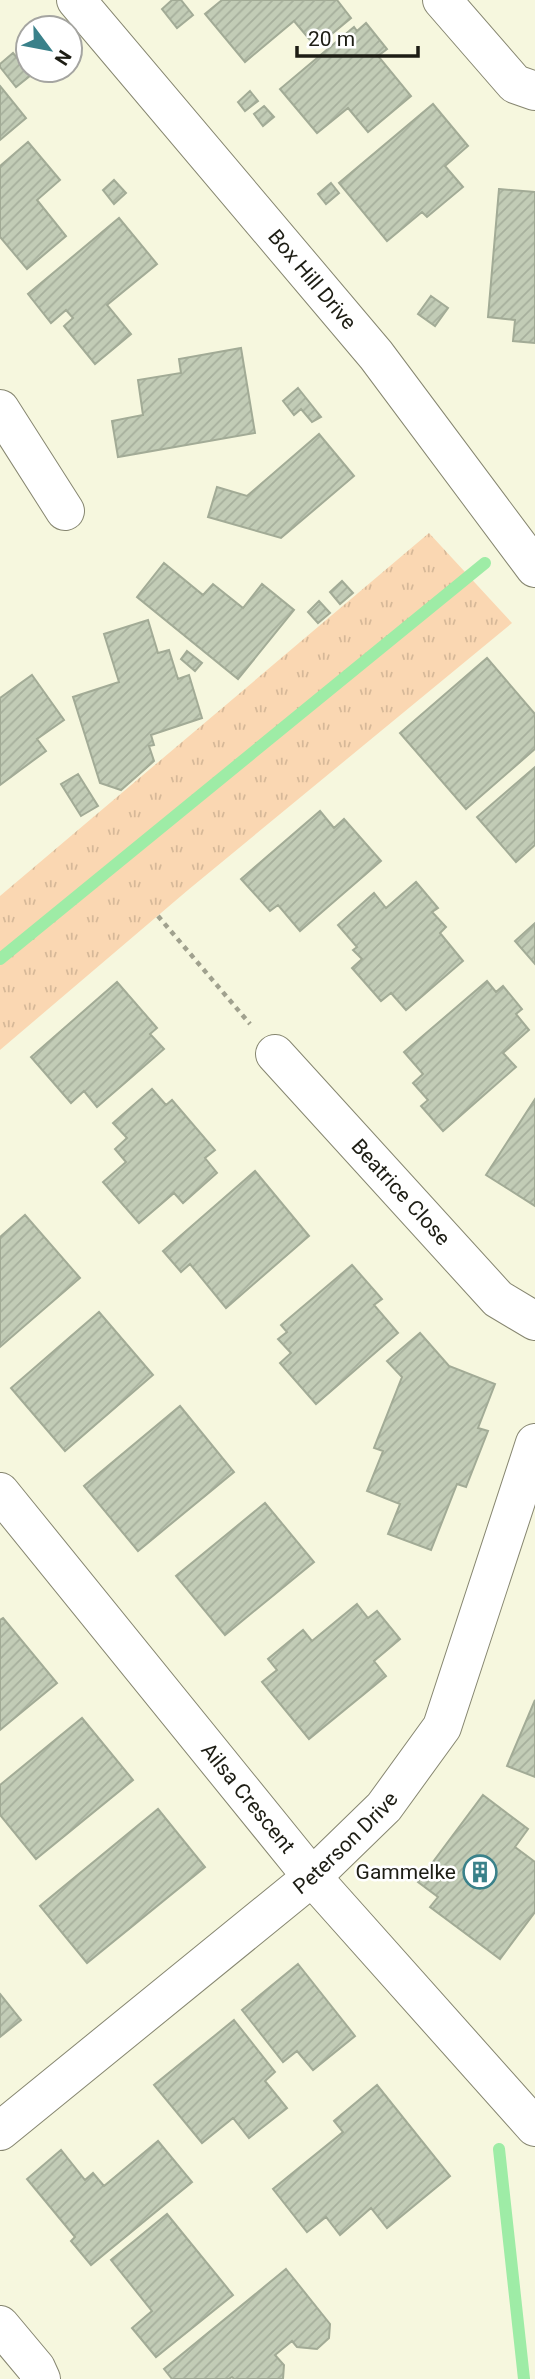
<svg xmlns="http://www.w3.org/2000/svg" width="535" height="2379" font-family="Roboto,sans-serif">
<defs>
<pattern id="park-tufts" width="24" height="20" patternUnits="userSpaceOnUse" patternTransform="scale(1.75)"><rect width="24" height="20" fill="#fad7b2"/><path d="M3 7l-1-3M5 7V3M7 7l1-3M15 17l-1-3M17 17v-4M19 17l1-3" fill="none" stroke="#d6b898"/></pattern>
<pattern id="building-hatch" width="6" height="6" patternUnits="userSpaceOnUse" patternTransform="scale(1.75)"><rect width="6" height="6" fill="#c2ccb6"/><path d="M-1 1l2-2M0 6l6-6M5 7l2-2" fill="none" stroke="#a6af9c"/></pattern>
</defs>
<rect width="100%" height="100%" fill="#f6f7de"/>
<path fill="url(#park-tufts)" d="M429,533L512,623L188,890L0,1050V896Z"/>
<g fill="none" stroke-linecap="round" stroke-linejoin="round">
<path stroke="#9eeca6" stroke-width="12" d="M0,959L485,563
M499,2149L524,2379"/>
</g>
<path fill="url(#building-hatch)" stroke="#a2ab96" stroke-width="2" d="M172,0H181L193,15L177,28L162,9Z
M222,0H337L351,18L316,47L294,21L245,62L205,14Z
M366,23L387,49L378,56L411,96L368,132L348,108L317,133L280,89L354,27L357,31Z
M13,53L31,75L16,87L0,67V64Z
M0,86L26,118L0,140Z
M250,91L258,101L245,111L238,102Z
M433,104L468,146L445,166L463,187L427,217L422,212L387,241L339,183Z
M264,106L274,117L263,126L254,114Z
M28,142L60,180L37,200L66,236L27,269L0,237V166Z
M114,180L126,193L114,204L103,190Z
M331,183L339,193L326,204L318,194Z
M499,189L535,192V343L513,341L515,320L488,317Z
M119,218L157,264L107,305L131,334L95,364L64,326L73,318L66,310L51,323L28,294Z
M431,296L448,308L435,326L418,314Z
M241,348L255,433L118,457L112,421L143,415L138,380L181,373L179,359Z
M298,388L321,417L312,422L301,409L294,415L283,401Z
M319,434L354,476L281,538L208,517L217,487L247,496Z
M164,563L203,595L213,584L243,608L262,584L294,610L238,679L137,597Z
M342,581L353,593L340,604L330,592Z
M319,601L330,613L318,623L308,612Z
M148,620L158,653L169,650L178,679L189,675L202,718L151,735L154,745L149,746L154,761L121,790L100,783L73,697L119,682L104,634Z
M187,651L202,663L195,671L181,659Z
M487,658L535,714V749L466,809L400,733Z
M32,675L64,720L37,739L46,751L0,785V698Z
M535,767V845L516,862L477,817Z
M78,774L98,806L81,816L61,784Z
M320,811L334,828L344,819L381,861L300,931L278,905L270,911L241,879Z
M416,882L438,908L432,912L446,927L440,933L463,961L406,1010L391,993L381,1001L352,968L362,959L353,950L357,947L338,925L374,893L386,908Z
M535,923V964L515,941Z
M487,981L496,992L503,986L522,1009L516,1014L529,1030L503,1053L516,1067L443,1131L421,1106L428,1100L413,1083L423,1074L404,1052Z
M117,982L157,1028L150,1034L164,1049L97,1107L84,1091L71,1103L31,1057Z
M152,1089L166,1105L172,1100L215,1150L205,1158L217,1173L183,1203L174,1193L139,1223L103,1182L126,1162L115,1149L127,1138L113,1123Z
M535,1099V1206L486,1175Z
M255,1171L309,1236L226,1308L190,1264L181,1272L163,1251Z
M25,1215L80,1278L0,1347V1237Z
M352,1265L382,1299L374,1305L398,1333L316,1404L280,1363L291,1353L278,1339L287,1332L281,1325Z
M99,1312L153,1375L65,1451L11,1388Z
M420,1333L449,1366L495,1384L478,1428L488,1431L466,1487L457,1484L431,1550L388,1534L400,1504L367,1491L383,1451L374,1448L402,1377L387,1361Z
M180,1406L234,1472L138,1551L84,1486Z
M265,1503L314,1562L225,1635L176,1576Z
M357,1604L368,1618L377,1611L400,1639L374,1661L386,1676L309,1739L262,1682L277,1670L268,1659L303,1630L312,1641Z
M3,1618L57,1683L0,1730V1620Z
M535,1700V1777L507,1766Z
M82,1718L133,1780L36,1859L0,1815V1785Z
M483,1795L528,1829L515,1847L535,1862V1912L500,1959L430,1907L438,1897L418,1882Z
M158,1809L205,1867L87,1963L40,1906Z
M298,1964L355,2036L313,2070L297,2051L283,2062L242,2010Z
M0,1994L21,2020L0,2037Z
M234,2020L275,2072L265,2081L287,2108L249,2138L233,2118L202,2143L154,2085Z
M377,2085L450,2176L387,2228L371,2208L340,2235L326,2217L307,2232L273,2189L343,2132L334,2121Z
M158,2141L192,2182L91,2265L71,2241L75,2237L27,2179L61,2150L85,2180L93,2173L104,2186Z
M167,2214L233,2295L156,2357L132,2328L152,2311L111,2260Z
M286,2269L330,2324L329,2338L317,2349L297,2347L292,2341L275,2355L284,2365L283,2379H234L232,2377L229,2379H172L164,2369Z"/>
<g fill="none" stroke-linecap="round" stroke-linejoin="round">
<defs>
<g id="minor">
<path id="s1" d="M76,0L376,355L535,568"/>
<path d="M442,0L515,84L535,91"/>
<path d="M0,409L65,511"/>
<path id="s2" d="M275,1054L498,1299L535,1321"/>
<path id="s3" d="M0,1492L312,1877L535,2127"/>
<path id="s4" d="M0,2131L312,1877L384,1807L442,1727L535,1443"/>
<path d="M0,2325L36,2368L41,2379"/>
</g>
</defs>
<use href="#minor" stroke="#868670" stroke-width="40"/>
<path stroke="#a0a18e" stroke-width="4.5" stroke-dasharray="5 5" stroke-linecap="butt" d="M158,916L250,1024"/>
<use href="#minor" stroke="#fff" stroke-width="38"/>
</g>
<defs>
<symbol id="building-ring" viewBox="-11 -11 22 22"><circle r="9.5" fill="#fff" stroke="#3a818a" stroke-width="1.5"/><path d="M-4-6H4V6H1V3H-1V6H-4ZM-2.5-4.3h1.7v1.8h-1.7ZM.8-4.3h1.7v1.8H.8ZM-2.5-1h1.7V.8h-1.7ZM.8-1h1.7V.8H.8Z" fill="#3a818a"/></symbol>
</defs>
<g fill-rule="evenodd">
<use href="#building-ring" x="461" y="1853" width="38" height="38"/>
</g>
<g text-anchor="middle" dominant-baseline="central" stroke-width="5" stroke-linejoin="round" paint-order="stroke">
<g font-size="21" fill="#1d1d14" stroke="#fff">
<text stroke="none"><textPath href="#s1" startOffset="366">Box Hill Drive</textPath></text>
<text stroke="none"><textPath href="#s2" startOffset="187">Beatrice Close</textPath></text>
<text stroke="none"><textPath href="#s3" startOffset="394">Ailsa Crescent</textPath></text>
<text stroke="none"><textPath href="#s4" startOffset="450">Peterson Drive</textPath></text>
</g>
<g font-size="21" fill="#1d1d14" stroke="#fff" text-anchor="end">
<text x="456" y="1872">Gammelke</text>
</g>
</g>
<g transform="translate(49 49) rotate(122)"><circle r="33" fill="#ffffff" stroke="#a5a5a1" stroke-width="2"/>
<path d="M0-5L12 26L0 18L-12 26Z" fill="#3a818a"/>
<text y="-10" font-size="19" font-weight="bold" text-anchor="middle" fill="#1d1d14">N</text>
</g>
<path d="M297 46v10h121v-10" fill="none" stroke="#1d1d14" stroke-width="3.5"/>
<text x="308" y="46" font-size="21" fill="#1d1d14" stroke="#ffffff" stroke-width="5" paint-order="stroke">20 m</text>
</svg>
